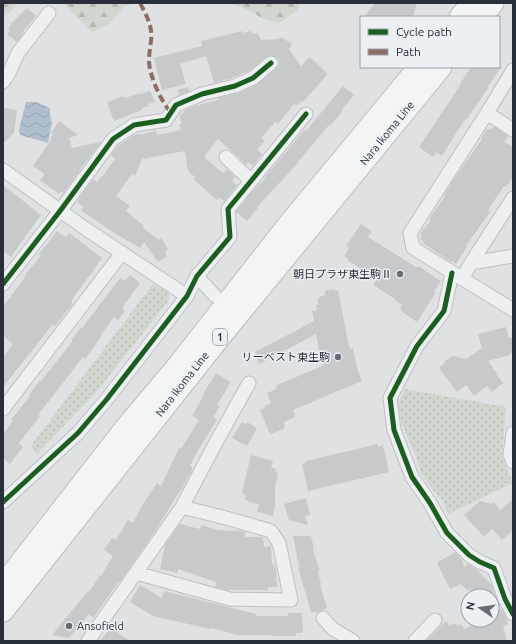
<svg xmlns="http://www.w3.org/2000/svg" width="516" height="644" font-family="Ubuntu,'Noto Sans JP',sans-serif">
<defs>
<pattern id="green-dots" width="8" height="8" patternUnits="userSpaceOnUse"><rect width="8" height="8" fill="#d0d7cf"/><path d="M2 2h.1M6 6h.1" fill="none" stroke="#b3b9b2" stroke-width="1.8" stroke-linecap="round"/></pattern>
<pattern id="forest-firs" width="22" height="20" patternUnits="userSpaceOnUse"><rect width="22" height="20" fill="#d0d7cf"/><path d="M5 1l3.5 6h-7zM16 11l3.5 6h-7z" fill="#b3b9b2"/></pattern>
<pattern id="water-waves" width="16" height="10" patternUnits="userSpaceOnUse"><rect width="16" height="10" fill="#afbfcd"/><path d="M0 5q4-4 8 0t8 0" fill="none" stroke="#97a4b1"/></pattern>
</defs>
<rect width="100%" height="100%" fill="#dfe1e3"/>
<path fill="url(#green-dots)" d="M153,284L169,293V300L93,396L37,454L31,446Z
M405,389L506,407L502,457L513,483L448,514L443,501L434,491L421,473L417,459L401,422L398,404Z"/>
<path fill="url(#forest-firs)" d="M3,3H19L3,18Z
M63,3H134L125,7L106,26L92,32Z
M230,3H300L298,10L279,23L264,19L246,9Z"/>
<path fill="url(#water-waves)" d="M26,102H36L50,108V115L52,123L48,143L20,135L19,130Z"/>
<path fill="#c7c9cb" d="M375,3H417L415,11L412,17H364Z
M27,8L36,16L23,31L24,32L17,42L7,34L10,30L8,29L11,25H10Z
M242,31L243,33L251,31L252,34L258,33V35H259L261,40L278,39L281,37L292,44L289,49L301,66L310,57L328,74L303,102L301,101L297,106L294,104L278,124L275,122L261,138L265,141L257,150L262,154L253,166L248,162L246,165L237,156L218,139L204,157L223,173L227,169L235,177L232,181L237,185L224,201L219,198L217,200L193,179L195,177L188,171L185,151L142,159L135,176L132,174L116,196L130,206L126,211L144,226L143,228L159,240L161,238L168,249L165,252L167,256L158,262L144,242L140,248L111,231L81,210L84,207L77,202L93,179L97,182L100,177L101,178L115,159L111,155L119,145L134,135L140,134V135L156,131L157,135L181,130L179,124H182L179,115L184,113L183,111L194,106L218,100V98L238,93L256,85L276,69L279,65V61L277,58L274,56L269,55L266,57L249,71L232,78L214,83L206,56L180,64L186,84L162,90L154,58L202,46L201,41Z
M471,67H501L487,88H488L467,119L466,118L453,138L442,156L436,152L433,157L419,147L461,84H460Z
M343,86L354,95L341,111H343L330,126L329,125L297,163H298L257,207L258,208L247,221L236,212L249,195L266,178L265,177L287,151L304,130L306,131Z
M188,87L189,91L179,95L177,90Z
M150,91L155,102L148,104L149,106L142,108V110L114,121L107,102L124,96L125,98L141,93V94Z
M3,108L17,110L14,133L3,144Z
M59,121L78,135L69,138L72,148L101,142L80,169H81L64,192L63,193L61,191L59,194L40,180L45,174L33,166L51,140L50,139L53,134L51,133Z
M495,127L508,136L504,142L513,147V177L506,187L504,186L488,210L490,212L466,246L467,247L456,264L452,261L451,262L423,243L424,242L420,239L422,236L420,234L431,220L429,219L445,196L444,195L452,182L482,139H481L486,130Z
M3,185L41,215L11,257L3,251Z
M361,224L372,231L368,237L416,267H420L441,281L434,291L436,292L417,322L401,311L402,310L400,308L402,305L395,300V299L373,285L377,279L347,260L348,259L344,256L349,248L346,246Z
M57,231L63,236V235L66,237L69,233L102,258L98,263V264L71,301L73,303L62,317L55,326L53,324L3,387V357L13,344L3,336V307L26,276L25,275L41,255L39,254Z
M130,275L140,283L122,308L125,311L118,320L114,317L100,336L101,337L85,359L83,357L38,415L40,416L19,443L23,447L10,464L3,458V434L13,421L11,420L30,396L29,395L40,380L41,381L72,342V339L81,327L82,328L120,278L125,281Z
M335,289V291L338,290L349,347H350V349L353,348L357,368L362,381L293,410L295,417L284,422L285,425L284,426L285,428L271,434L270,432H269L260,410L265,408V406L271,403L267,393L277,389L275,386L322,366L316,334L259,364L255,352L314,321L312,311L317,310L316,305H319L317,299L320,298V297L325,295V291Z
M506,327L509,338L513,337V352L510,353V355L488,361L497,374H496L503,383L492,392L487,386L474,396L466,385L457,392L439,368L445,363L444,362L452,356L466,359L482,348L478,334Z
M216,373L231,382L217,405L220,406L213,417L217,420L197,452L190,466L193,468L182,489H181L154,533L119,583L118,582L108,597L93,618L89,614L69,638L52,635L88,591L89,592L100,575L101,576L113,556L104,550L112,538L116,540L128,520L133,523L141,507L157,483L161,486L179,448L181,449L199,420L192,416L204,395L203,394Z
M242,422L246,424L247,422L257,428L247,446L232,438Z
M378,444V447L383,445L389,472L308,491L302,464L306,463V461Z
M251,455L273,461L271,468L276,469L275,472L278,473L275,486V506L273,516L257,512L259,504L249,502V501L245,500L246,496L243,495L244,494L242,493Z
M306,498L310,515L305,516L308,525L289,520L284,504Z
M513,499V530L502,540L492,529L484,537L464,515L480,501L492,504L494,502L500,510Z
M180,524L200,529L202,525L217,530L241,531L245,532V537H263L264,547L271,546L272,564H274V567H276V569L277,587H268V590H227L215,587L216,582L178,569L177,573L160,569L165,545Z
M293,536H311L314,549L313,550L320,571H318L321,585H320L327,608L318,612H311L298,567H300L296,555H297Z
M455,552L462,559L464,567L468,564L475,568L492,585L494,593L491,596H475L469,589L468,591L461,584L450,589L437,563Z
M140,585L162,598L164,591L256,614V616H288V613H302L303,631H302V633H296V636H271V635H238L211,628L210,629L153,616L130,602Z
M496,598L499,610L501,609L507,619L508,624L503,626L507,641H426L446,621L450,626L451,624L452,625L455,623L458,626L460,624L465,629L481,620H492V599Z
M110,627L130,641H101Z"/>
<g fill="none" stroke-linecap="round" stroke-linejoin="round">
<defs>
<path id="minor" d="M513,70L487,113L410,233L413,248L513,310
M3,82L10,71L12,66L18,53L49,13
M487,113L513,130
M226,157L251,181
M3,170L86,229L187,296
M471,263L513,256
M452,273L444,311L417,346L390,398L394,430L412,477L430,503L447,533L469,555L480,562L494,568L505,599L513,614
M197,276L215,296
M462,279L471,263L513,198
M3,284L60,211L113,139L134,125L166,120L176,105L202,94L235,86L253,78L271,63
M3,409L122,253
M513,433L510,455L513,462
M3,502L78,433L107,399L187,296L197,276L230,237L228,209L306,114
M136,573L230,599L291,600L279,543L271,531L230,519L182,507
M323,618L333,629L353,641
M88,641L182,507L214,446L249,383
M415,641L435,620"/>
<path id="primary" d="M460,17L472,3
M482,17L493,3
M3,585L127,426L176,368L288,225L419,67
M3,611L220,337L441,67"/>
</defs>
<use href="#minor" stroke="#bdbfc1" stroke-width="15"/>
<use href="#primary" stroke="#bbbec1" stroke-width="23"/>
<use href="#minor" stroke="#eeeff0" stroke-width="13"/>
<use href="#primary" stroke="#f3f4f4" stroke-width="21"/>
<path stroke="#8d6e63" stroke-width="4" stroke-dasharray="8 4" stroke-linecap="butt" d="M141,3V5C147,16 153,28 151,41C150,48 149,55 149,62C150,77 161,101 171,113"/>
<defs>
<path id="cycleway" d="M452,273L444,311L417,346L390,398L394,430L412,477L430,503L447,533L469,555L480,562L494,568L505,599L513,614
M3,284L60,211L113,139L134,125L166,120L176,105L202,94L235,86L253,78L271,63
M3,502L78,433L107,399L187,296L197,276L230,237L228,209L306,114"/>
</defs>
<use href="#cycleway" stroke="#eceff3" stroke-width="8"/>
<use href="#cycleway" stroke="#1b5e20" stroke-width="5"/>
</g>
<g fill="#686d75" stroke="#eceff3" stroke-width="1.5">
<circle cx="400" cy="274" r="4"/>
<circle cx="338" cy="357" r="4"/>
<circle cx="69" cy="626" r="4"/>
</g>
<g text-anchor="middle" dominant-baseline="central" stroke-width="3" stroke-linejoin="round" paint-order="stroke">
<rect fill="#eceff3" stroke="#636972" stroke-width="1" x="213" y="329" width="14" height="16" rx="3"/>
<g font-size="10" font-weight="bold" fill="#282f3a">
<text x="220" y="337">1</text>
</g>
<g font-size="11" fill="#282f3a" stroke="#eceff3">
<text transform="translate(387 133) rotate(-51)">Nara Ikoma Line</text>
<text transform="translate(182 384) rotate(-52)">Nara Ikoma Line</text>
</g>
<g font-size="11" fill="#282f3a" stroke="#eceff3" text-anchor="end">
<text x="392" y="274">朝日プラザ東生駒Ⅱ</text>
<text x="330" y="357">リーベスト東生駒</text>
<text x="77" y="626" text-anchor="start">Ansofield</text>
</g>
</g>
<rect width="516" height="644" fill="none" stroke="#282f3a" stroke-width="8"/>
<rect x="360" y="16" width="140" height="52" fill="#eceff3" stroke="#9ea2a9"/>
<rect x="368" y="29" width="20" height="6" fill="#1b5e20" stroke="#9ea2a9"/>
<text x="396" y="36" font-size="12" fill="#282f3a">Cycle path</text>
<rect x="368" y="49" width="20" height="6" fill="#8d6e63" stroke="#9ea2a9"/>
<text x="396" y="56" font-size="12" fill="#282f3a">Path</text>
<g transform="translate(480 608) rotate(283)"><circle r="19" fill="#eceff3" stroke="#9ea2a9"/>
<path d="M0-3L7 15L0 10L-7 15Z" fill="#686d75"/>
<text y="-6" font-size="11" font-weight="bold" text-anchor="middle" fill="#282f3a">N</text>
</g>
</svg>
